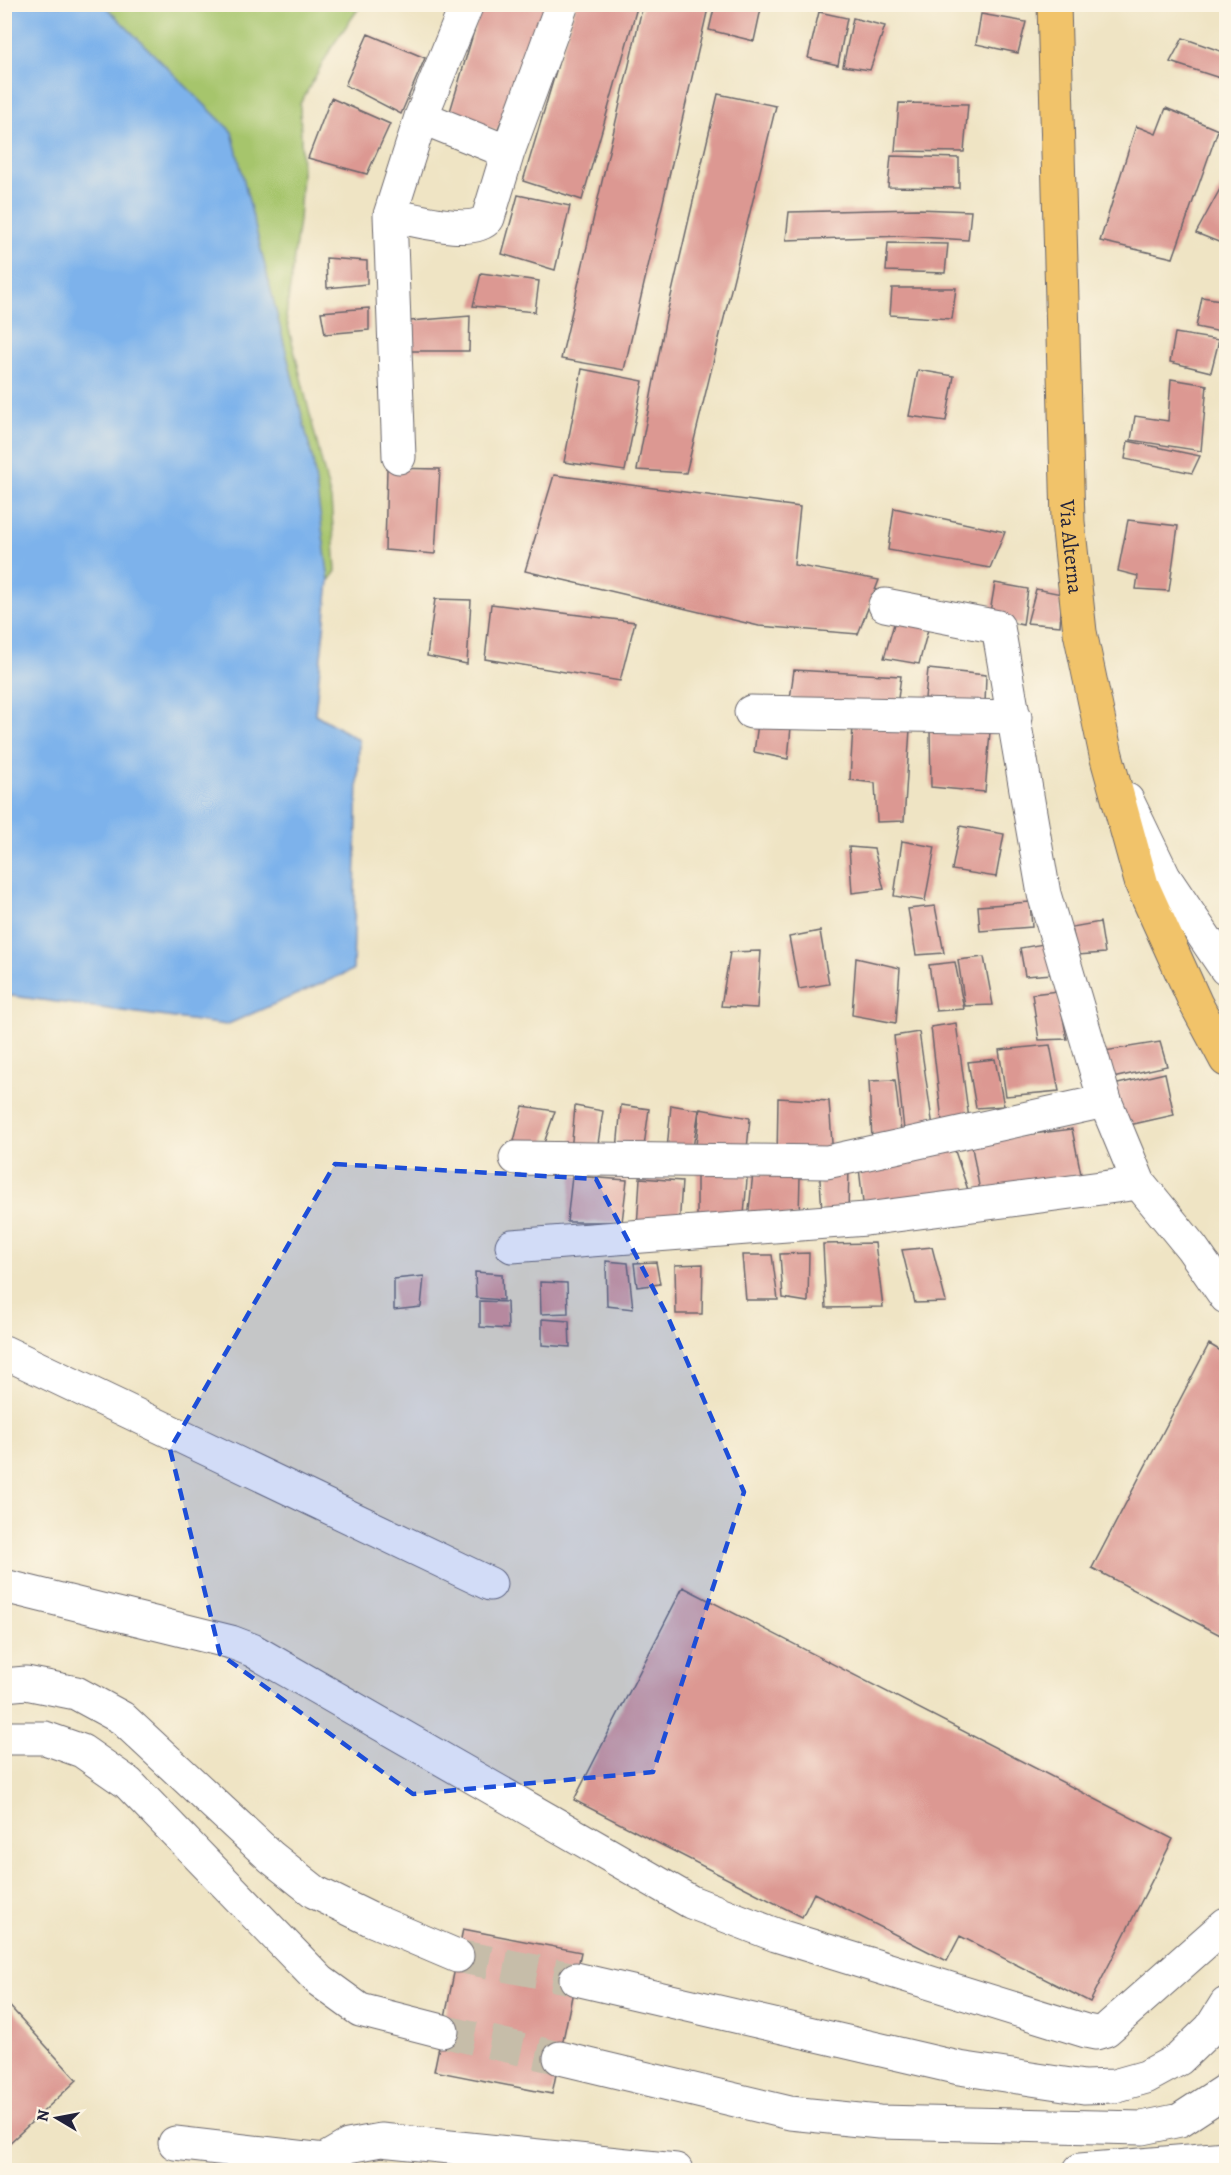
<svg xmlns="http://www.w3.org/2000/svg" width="1231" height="2175" font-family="Alegreya,serif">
<rect width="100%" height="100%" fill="#fcf5e5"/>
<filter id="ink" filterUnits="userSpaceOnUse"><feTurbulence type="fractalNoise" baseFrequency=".0167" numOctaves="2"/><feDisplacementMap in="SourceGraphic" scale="12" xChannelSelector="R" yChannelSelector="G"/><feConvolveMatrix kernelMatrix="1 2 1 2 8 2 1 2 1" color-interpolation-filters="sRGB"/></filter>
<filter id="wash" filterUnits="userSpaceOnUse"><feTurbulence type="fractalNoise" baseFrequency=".008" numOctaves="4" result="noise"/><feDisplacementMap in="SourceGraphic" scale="24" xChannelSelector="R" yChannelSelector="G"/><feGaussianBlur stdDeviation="1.35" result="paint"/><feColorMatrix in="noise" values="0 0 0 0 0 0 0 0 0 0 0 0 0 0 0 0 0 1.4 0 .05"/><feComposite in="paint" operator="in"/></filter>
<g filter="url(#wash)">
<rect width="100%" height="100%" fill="#efe4c4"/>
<path fill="#a6c56c" stroke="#647454" stroke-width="1.5" d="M5,5H361L333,45L300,104L302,175L299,220L286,317L331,500L336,571L329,581L305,602Z"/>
<path fill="#7db2eb" stroke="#506a93" stroke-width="1.5" d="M5,4L104,5L232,132L313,461L329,581L315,714L359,740L353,970L226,1025L5,995Z"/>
<g id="blocks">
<path fill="#dc9892" d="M484,4H552L497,131L449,115L479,14Z
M576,4H638L582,200L523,181Z
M643,4H709L624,370L561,359Z
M715,4H762L754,41L709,30Z
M819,12L847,18L838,65L808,58Z
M981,14L1026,22L1018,53L976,44Z
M853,18L885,26L870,70L843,66Z
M368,34L425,58L401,114L345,85Z
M1183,38L1226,53V80L1170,62Z
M718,94L776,106L686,473L637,470L665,322Z
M331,98L390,124L367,174L308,158Z
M899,103L968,104L964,152L895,151Z
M1166,108L1218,130L1173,258L1100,241L1136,126L1156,134Z
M891,156L959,158V188L888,187Z
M1226,178V245L1196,233Z
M518,195L570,206L555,270L502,254Z
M917,209L971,211L968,240L902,236L786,240L789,212Z
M888,243L948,244L945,273L886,271Z
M326,258L367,261V284L327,288Z
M481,273L539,281L535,312L473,306Z
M892,288H956L952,319L890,315Z
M1202,297L1226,301V333L1196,327Z
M369,308V330L325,334L321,312Z
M470,316L469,351H409L410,321Z
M1175,333L1219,340L1211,372L1170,362Z
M582,369L643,381L625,471L564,462Z
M918,370L954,376L946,421L909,416Z
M1171,379L1207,385L1201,451L1131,440L1135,416L1168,421Z
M1128,441L1200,456L1192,473L1125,459Z
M387,468L440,469L435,554L385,550Z
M554,475L800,507L794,565L879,580L858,634L759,626L525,571Z
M894,508L1005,532L990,568L888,550Z
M1128,520L1178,526L1169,591L1136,589L1138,576L1118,571Z
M995,583L1028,589L1023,625L989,618Z
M1036,589L1062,594L1060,626L1027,623Z
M435,599L471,600L467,664L427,656Z
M491,604L635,622L620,681L485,659Z
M896,617L930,622L919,664L884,658Z
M928,669L986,675L985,705L925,698Z
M794,670L901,676L897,706L790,699Z
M758,724L791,727L788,759L754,752Z
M853,725L910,729L904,821L877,822L875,783L850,780Z
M930,728L990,732L985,792L931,787Z
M960,826L1004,834L996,877L952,870Z
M902,841L935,847L925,901L894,896Z
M849,847L874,849L884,889L852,893Z
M1030,902L1032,927L980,931L978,906Z
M935,906L944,953L916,955L908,909Z
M1100,922L1105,953L1077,955L1072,927Z
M820,931L829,984L799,989L789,937Z
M1049,943L1053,974L1025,976L1020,948Z
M761,951L757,1008L721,1006L730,952Z
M984,957L993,1005L965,1006L958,960Z
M856,958L900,968L896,1023L852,1015Z
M955,962L964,1009L936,1011L929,965Z
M1058,991L1067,1039L1039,1040L1032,994Z
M956,1023L969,1119L942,1121L931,1027Z
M919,1032L933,1127L904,1130L894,1036Z
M1160,1042L1167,1066L1108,1079L1104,1051Z
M1050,1045L1059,1091L1006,1096L999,1050Z
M995,1059L1004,1106L976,1108L968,1062Z
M1165,1073L1174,1115L1120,1127L1109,1086Z
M895,1080L901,1131L872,1139L869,1081Z
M778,1098L829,1101L833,1157L777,1161Z
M621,1105L649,1109L643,1154L617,1150Z
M671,1105L699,1110L692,1154L667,1150Z
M523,1106L555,1111L542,1149L514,1141Z
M575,1106L603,1111L596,1156L571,1152Z
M700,1109L750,1118L746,1159L695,1154Z
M1072,1129L1083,1184L981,1197L971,1142Z
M953,1145L970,1196L864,1212L858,1159Z
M697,1162L748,1168L743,1226L697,1222Z
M819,1165H849L848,1215L822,1211Z
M753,1173L800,1176L799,1216L748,1219Z
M572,1176L627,1180L622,1222H567Z
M640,1178L682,1181L679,1228H637Z
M875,1243L883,1307L826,1308L823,1244Z
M932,1247L946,1302L915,1303L902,1250Z
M809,1253L808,1302L783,1298L780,1254Z
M742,1255H772L778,1300H746Z
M606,1261L628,1263L633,1309L607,1306Z
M656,1262L660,1284L637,1287L634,1263Z
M703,1264L702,1314H676L675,1265Z
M475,1272L502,1274L503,1300L476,1298Z
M424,1276L421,1307L394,1310V1279Z
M540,1282L567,1283L568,1313L541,1314Z
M480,1301L507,1302L508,1329L480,1327Z
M542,1319L569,1321L570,1347L542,1345Z
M1209,1344L1226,1354V1638L1092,1568Z
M683,1587L1173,1839L1090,2002L960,1936L947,1961L814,1893L802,1917L574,1800Z
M463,1929L581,1952L552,2094L434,2071Z
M4,2000L77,2080L4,2148Z"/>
</g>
</g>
<g filter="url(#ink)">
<use href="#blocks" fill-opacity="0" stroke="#6a666b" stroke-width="1.5"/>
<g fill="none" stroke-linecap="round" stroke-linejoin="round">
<path stroke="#c6bda9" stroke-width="33" stroke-dasharray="33 16" stroke-linecap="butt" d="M457,1956L576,1979
M442,2031L560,2058"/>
<defs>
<path id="minor" d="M421,117L508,152
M390,215C414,219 472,237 488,218L508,152L562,4
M399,457L390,215L421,117L467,4
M885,605L998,627L1044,894L1105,1101L1139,1183L1192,1248L1226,1297
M751,712L1015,717
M1127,800L1164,877L1226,969
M516,1158L827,1162L1105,1101
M512,1246L866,1219L1139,1183
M4,1352L490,1584
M4,1586L231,1642L252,1650L691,1902L776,1935L1086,2031L1096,2033L1106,2030L1226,1924
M4,1685L26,1683L76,1693L122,1718L271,1857L315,1892L370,1919L457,1956
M4,1738H45L82,1751L128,1783L320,1981L360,2010L442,2031
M576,1979L959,2068L1084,2087L1114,2086L1146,2077L1179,2059L1211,2028L1226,2004
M560,2058L790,2113L879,2122L1142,2128L1180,2120L1226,2090
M175,2143L324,2160L348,2146L381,2140L676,2170
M1080,2170L1226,2158"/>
<g id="major">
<path id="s1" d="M1054,4L1068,522L1080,632L1106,755L1142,885L1196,1004L1226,1060"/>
</g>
</defs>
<use href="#minor" stroke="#6a666b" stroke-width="35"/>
<use href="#major" stroke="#6a666b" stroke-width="35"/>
<use href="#minor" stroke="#fff" stroke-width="33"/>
<use href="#major" stroke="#f1c36a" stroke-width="33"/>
</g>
</g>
<path fill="#1d4ed8" fill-opacity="0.2" stroke="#1d4ed8" stroke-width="4.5" stroke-dasharray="12 8" stroke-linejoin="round" d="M335,1164L596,1179L667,1315L744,1492L653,1772L413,1794L220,1654L170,1449Z"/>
<g text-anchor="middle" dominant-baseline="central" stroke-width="4.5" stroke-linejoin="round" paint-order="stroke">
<g font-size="21" fill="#22223b" stroke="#fcf5e5">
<text stroke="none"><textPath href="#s1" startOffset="543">Via Alterna</textPath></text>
</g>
</g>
<rect width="1231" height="2175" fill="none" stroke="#fcf5e5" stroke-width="24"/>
<g transform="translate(57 2118) rotate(280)" stroke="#fcf5e5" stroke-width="4.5" paint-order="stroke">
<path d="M0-4.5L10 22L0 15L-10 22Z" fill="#22223b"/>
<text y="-9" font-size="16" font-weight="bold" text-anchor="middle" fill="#22223b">N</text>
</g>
</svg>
